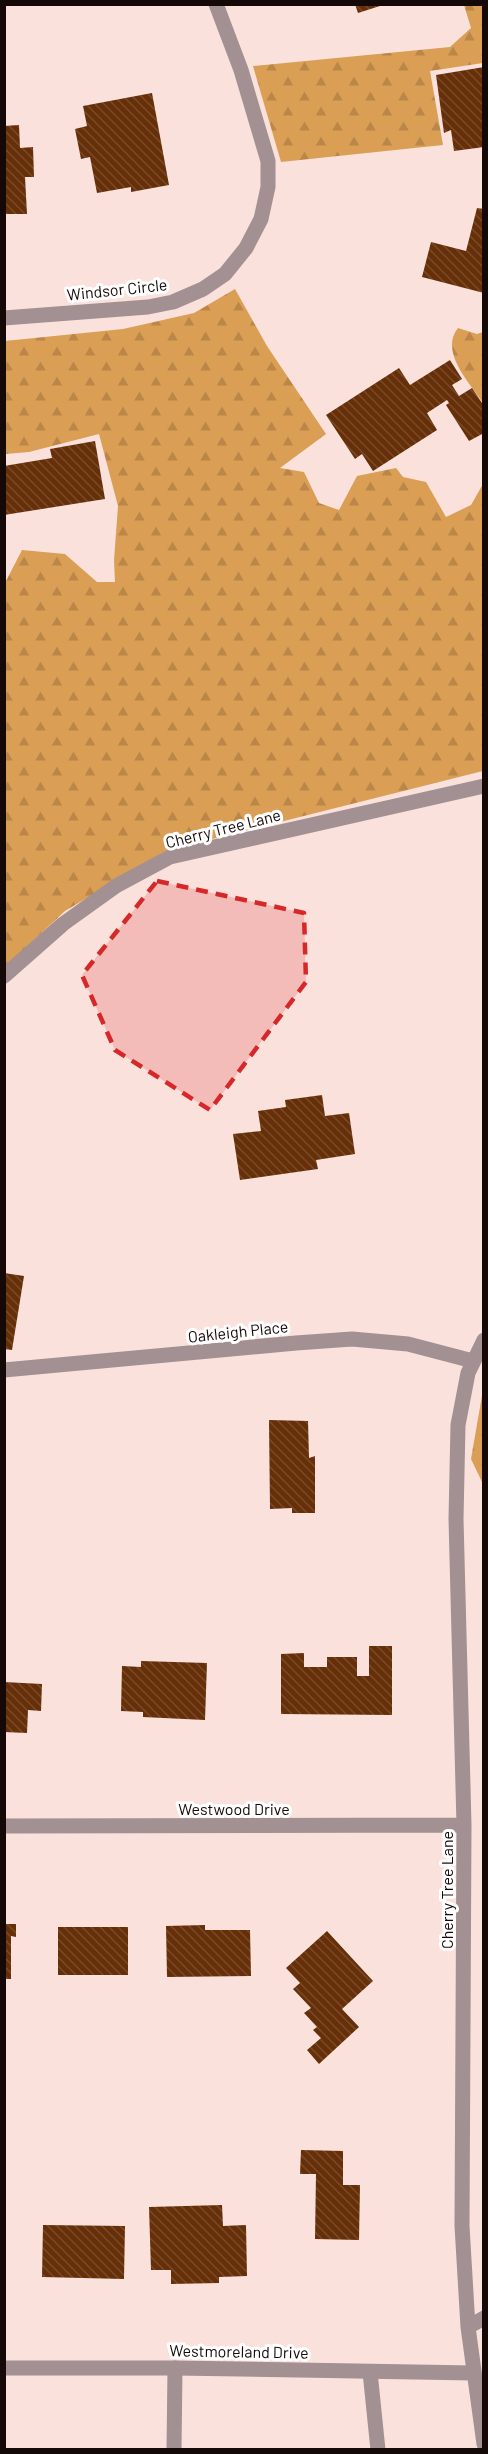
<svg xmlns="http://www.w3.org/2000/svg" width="488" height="2454" font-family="Barlow,sans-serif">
<defs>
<pattern id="forest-firs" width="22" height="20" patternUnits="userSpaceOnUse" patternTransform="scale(1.5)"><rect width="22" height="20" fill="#db9e55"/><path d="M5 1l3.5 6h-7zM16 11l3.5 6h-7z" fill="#bb8749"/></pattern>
<pattern id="building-back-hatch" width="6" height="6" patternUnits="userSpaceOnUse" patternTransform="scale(1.5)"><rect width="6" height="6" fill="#662f07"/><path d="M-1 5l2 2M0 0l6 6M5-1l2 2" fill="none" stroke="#774a2a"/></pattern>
</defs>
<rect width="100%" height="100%" fill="#fae1dc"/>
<path fill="url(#forest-firs)" d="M464,5H483V63L430,71L443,145L281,162L253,66L450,47L471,28Z
M235,289L267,346L326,434L280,468L304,472L319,503L339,510L357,476L396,468L403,477L426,482L446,517L471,505L483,484V771L168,850L65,911L5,967V583L22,550L65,554L97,582H115L114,560L118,506L99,434L29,452L5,454V341L123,329L194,313Z
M458,328L477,334L483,332V403C470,383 439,352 458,328Z
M483,1390V1484L471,1459Z"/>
<path fill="url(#building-back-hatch)" d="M355,4H383V5L358,13Z
M484,67V147L454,151L451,130L444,133L436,75Z
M152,93L169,185L131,192V187L97,193L90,157L81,159L75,129L87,126L83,106Z
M19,125L20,148L33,147L34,177H25L27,214H4V126Z
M477,208L484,209V293L422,277L431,242L466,251Z
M450,360L462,379L452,385L459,396L472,388L484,406V433L469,441L446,405L449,403L447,400L427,413L437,430L373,471L362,454L355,459L326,415L399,368L410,385Z
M95,441L105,499L4,515V466L52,458L50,449Z
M322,1095L325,1116L349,1113L355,1154L316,1160L318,1169L240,1180L233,1134L261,1131L258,1111L286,1107L285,1100Z
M4,1273L24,1276L12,1350L4,1349Z
M269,1420L308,1421L309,1458L315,1456V1513H292V1508L270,1509Z
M369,1646H392V1715L281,1714V1654L304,1653V1667H327V1657H357V1676H369Z
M141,1661L207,1663L205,1720L143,1717V1712L121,1711L122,1666L141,1667Z
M4,1682L42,1684L41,1711L28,1710L27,1733L4,1732Z
M4,1924H16V1937L11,1936V1979H4Z
M205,1925V1930H250L251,1976L167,1977L166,1926Z
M58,1927H128V1975H58Z
M327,1931L373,1981L342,2009L359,2027L319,2064L307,2050L321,2038L313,2030L317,2027L304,2013L311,2008L293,1989L300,1983L286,1968Z
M301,2150L343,2151V2185H360L359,2240L315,2239L316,2174H300Z
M222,2205L223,2226L246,2225L247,2276L219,2277V2283L171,2284V2270H151L149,2207Z
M43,2225L125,2226L124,2279L42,2277Z"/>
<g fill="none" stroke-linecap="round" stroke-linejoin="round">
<path stroke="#a29092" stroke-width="15" d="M370,2372L378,2450
M174,2450L175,2368"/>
<path stroke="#a29092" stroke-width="15" d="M4,318L148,307L173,302L203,289L225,274L246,248L261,219L268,187V161L241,70L216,4
M4,976L63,924L116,886L170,857L484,786
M484,1340L468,1373L458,1425L456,1519L464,1825L462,2226L468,2327L484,2444
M4,1370L296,1343L352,1339L408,1344L473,1361
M4,1826L464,1825
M468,2327L484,2318
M4,2368H175L473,2373"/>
</g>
<path fill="#d62828" fill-opacity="0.2" stroke="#d62828" stroke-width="4.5" stroke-dasharray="12 8" stroke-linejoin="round" d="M157,881L304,913L306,982L210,1110L115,1050L82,975Z"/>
<g text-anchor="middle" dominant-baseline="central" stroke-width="6" stroke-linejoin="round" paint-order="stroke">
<g font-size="16" fill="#150907" stroke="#fff">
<text transform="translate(117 289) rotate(-6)">Windsor Circle</text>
<text transform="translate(223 828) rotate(-14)">Cherry Tree Lane</text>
<text transform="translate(238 1331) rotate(-6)">Oakleigh Place</text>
<text x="234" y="1808">Westwood Drive</text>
<text transform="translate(446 1890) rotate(-90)">Cherry Tree Lane</text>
<text transform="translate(239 2351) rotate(1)">Westmoreland Drive</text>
</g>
</g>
<rect width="488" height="2454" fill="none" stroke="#150907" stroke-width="12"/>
</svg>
